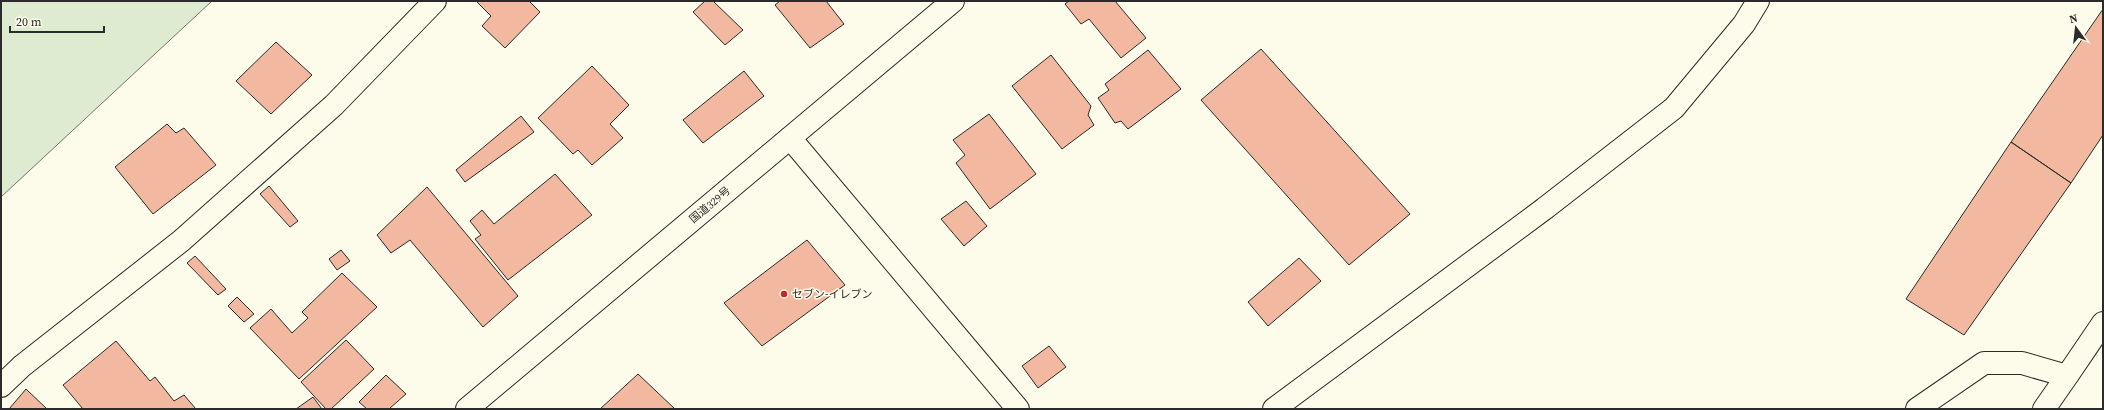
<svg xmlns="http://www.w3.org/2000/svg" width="2104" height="410" font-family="'Source Serif 4','Noto Sans JP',serif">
<rect width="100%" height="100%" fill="#fdfbea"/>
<path fill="#deebd1" stroke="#74746e" d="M1,1H212L1,197Z"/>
<path fill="#f2b8a0" stroke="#2b2b2b" d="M476,1H529L540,12L505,48L482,26L491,16Z
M705,1H713L743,30L725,45L693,12Z
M780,1H826L844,24L810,48L775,5Z
M1069,1H1115L1146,38L1121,58L1089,19L1081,24L1065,4Z
M2103,9V135L2071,183L2011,142Z
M276,42L312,75L271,114L236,81Z
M1261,49L1410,214L1349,265L1201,100Z
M1148,50L1181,89L1128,129L1121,121L1115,123L1098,98L1109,90L1105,84Z
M1051,55L1091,106L1088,115L1094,125L1062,149L1012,86Z
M592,66L629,105L610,124L623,138L592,165L578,150L573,154L538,118Z
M744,71L764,96L703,143L683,120Z
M989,114L1036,174L990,209L956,163L965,155L953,140Z
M521,116L534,132L465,182L456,170Z
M167,124L176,133L184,128L216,165L153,214L115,167Z
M2011,142L2071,183L1964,335L1906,299Z
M555,174L592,215L508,280L475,239L481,235L470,221L482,210L494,224Z
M269,186L298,221L290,227L260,194Z
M427,187L518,296L483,327L410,240L391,253L377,235Z
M966,201L987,226L964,246L941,219Z
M807,240L845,285L762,346L724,303Z
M341,250L350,261L337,270L329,259Z
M195,256L226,289L218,295L187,263Z
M1299,258L1321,281L1268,326L1248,302Z
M342,273L377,307L299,379L250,328L271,309L292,333L308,318L302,312Z
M237,297L254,314L244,322L228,306Z
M346,340L374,369L331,409H326L301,382Z
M116,341L150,381L155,377L174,401L184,395L196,409H83L63,385Z
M1049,346L1066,367L1038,388L1022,366Z
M638,374L675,409H600Z
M386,375L406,394L389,409H367L359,402Z
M26,389L47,409H9Z
M313,397L322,409H296Z"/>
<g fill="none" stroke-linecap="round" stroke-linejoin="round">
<defs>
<path id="minor" d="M790,138L1018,409
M1,386L22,366L181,241L334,105L435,1
M1274,409L1544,209L1674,108L1744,24L1758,1
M1917,409L1984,363H2022L2067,376L2103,323
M2044,409L2067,376"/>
<path id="highway" d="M467,409L953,1"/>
</defs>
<use href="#minor" stroke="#2b2b2b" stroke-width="24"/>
<use href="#highway" stroke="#2b2b2b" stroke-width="24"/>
<use href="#minor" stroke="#fdfbea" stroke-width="22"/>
<use href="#highway" stroke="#fdfbea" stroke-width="22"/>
</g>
<circle fill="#c62828" stroke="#fdfbea" stroke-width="1.5" cx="784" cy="294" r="4"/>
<g text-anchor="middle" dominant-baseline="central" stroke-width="3" stroke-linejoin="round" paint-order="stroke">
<g font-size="11" fill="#2b2b2b" stroke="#fdfbea">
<text transform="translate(710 205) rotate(-40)">国道329号</text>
</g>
<g font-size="11" fill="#2b2b2b" stroke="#fdfbea" text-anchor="start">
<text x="792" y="294">セブン-イレブン</text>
</g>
</g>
<rect width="2104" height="410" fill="none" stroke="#2b2b2b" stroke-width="4"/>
<g transform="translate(2076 28) rotate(345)" stroke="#fdfbea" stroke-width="3" paint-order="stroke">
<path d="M0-3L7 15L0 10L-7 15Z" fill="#2b2b2b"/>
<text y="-6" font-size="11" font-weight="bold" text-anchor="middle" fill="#2b2b2b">N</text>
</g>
<path d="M10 26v6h94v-6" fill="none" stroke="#2b2b2b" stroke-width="2"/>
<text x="16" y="26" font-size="12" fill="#2b2b2b" stroke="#fdfbea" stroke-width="3" paint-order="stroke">20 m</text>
</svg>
